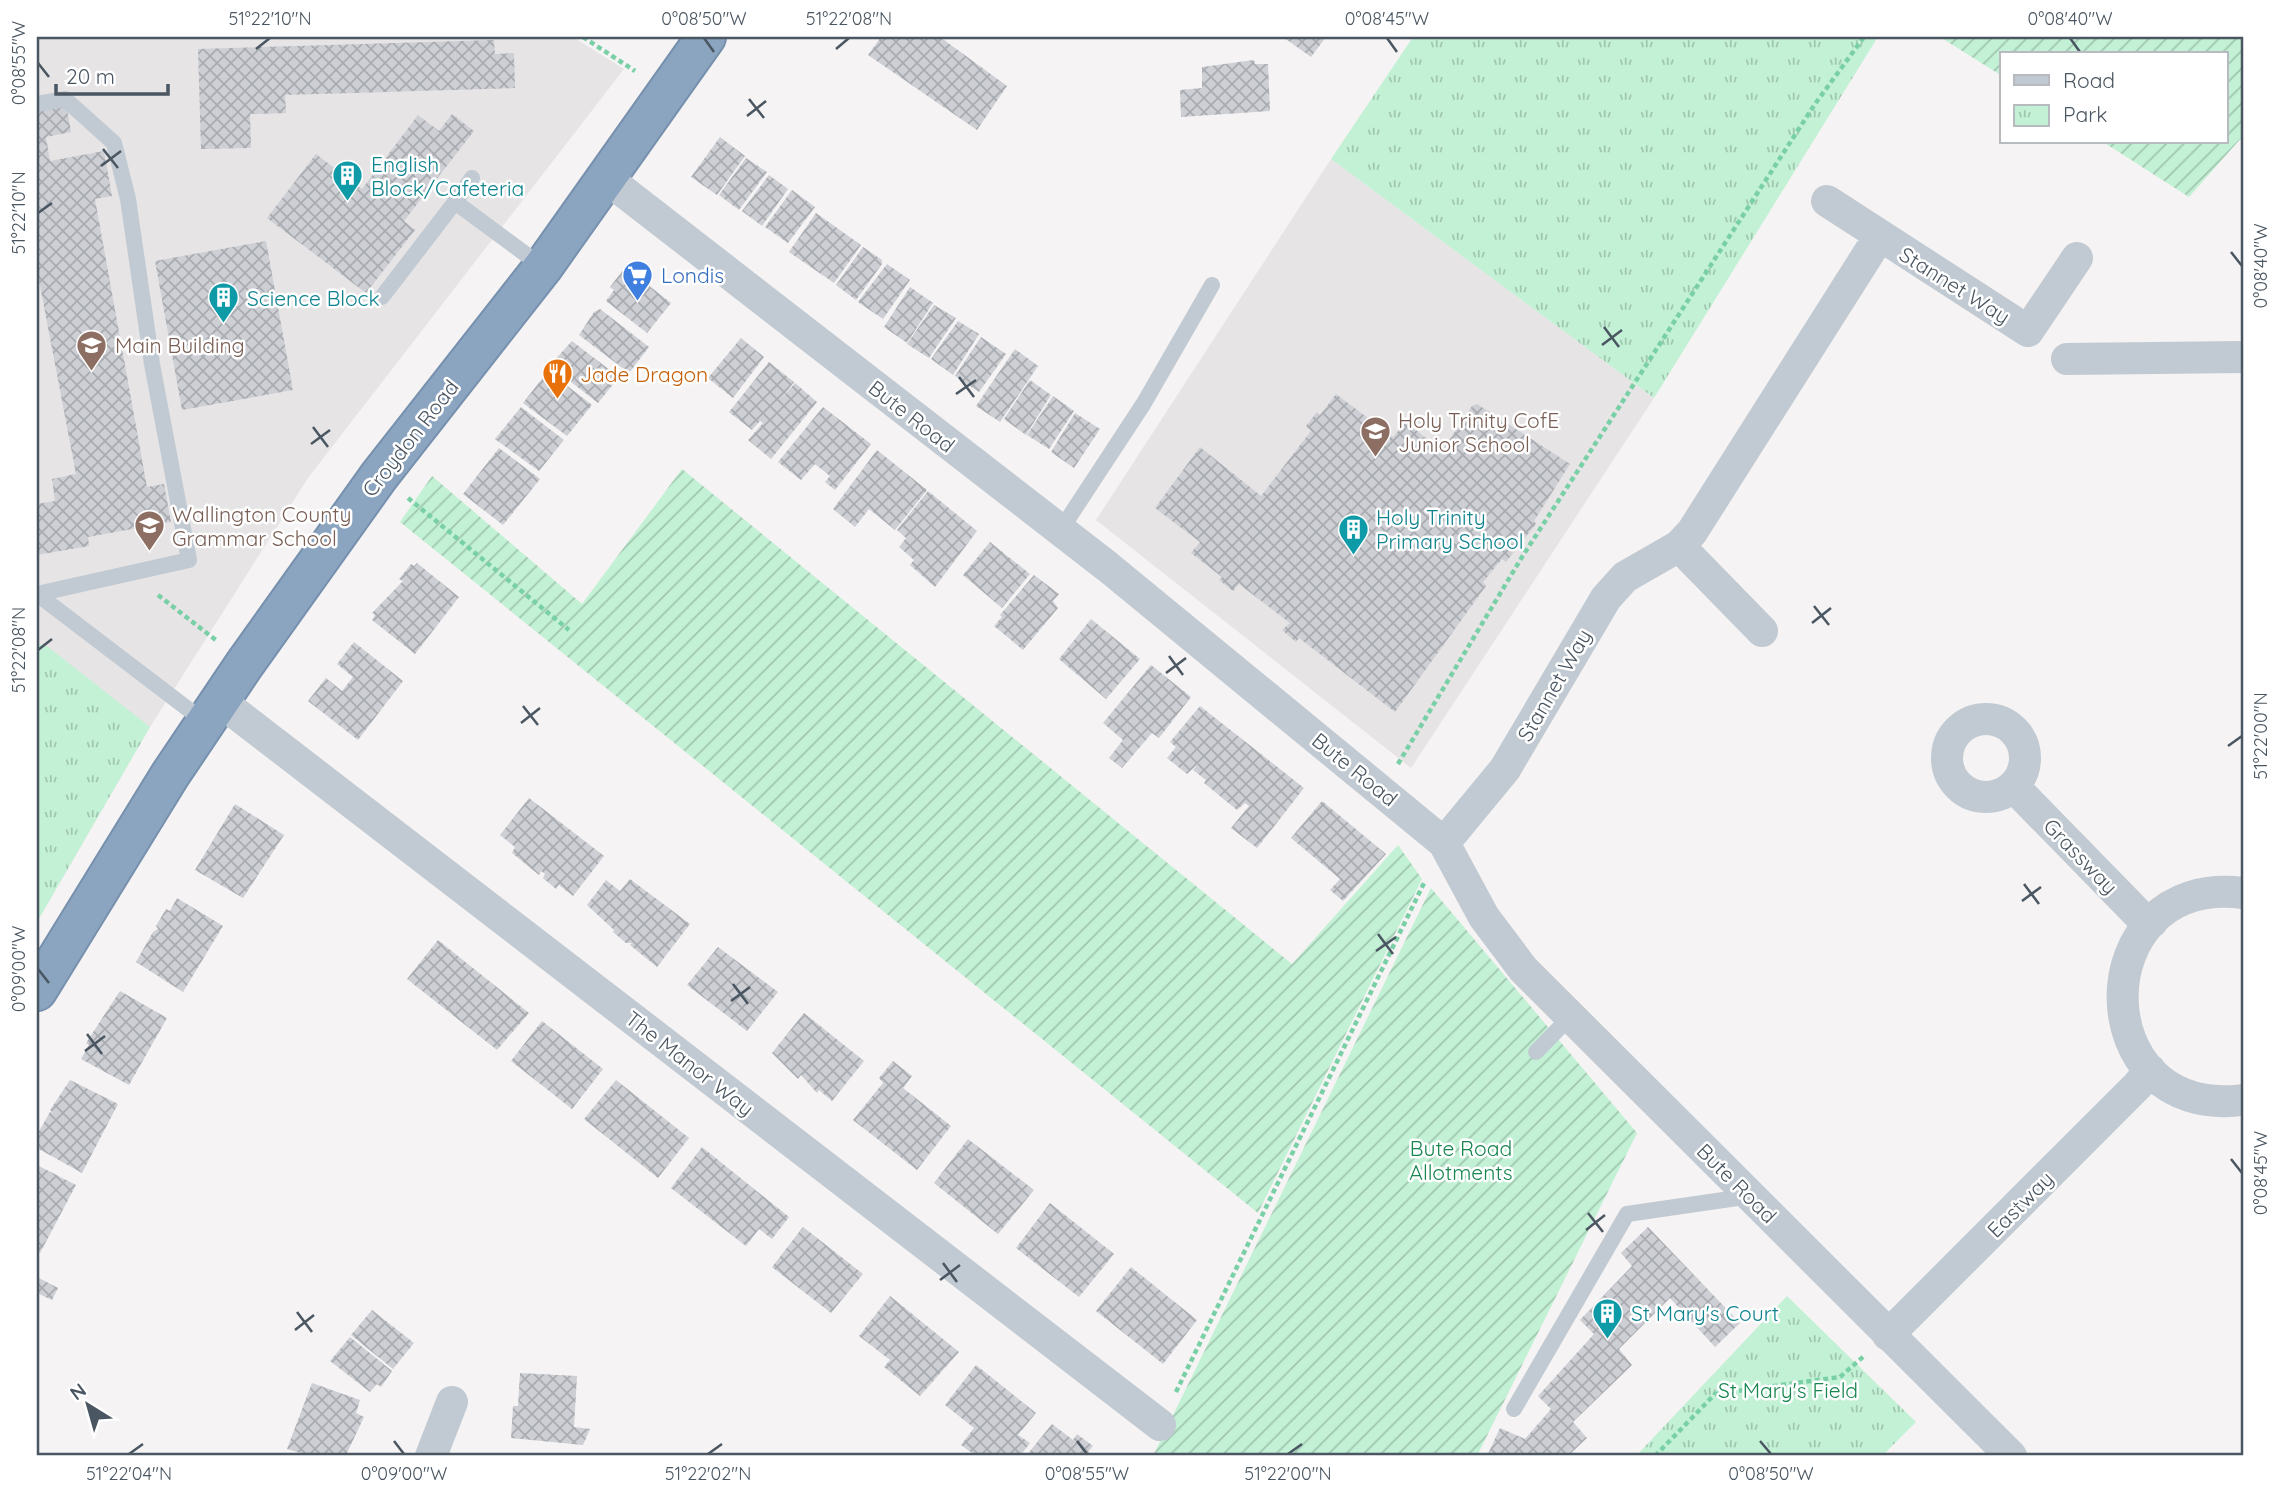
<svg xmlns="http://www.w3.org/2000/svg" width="2280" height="1493" font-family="Quicksand,sans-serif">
<defs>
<pattern id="park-tufts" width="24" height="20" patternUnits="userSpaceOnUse" patternTransform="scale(1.75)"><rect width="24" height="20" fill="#c3f1d5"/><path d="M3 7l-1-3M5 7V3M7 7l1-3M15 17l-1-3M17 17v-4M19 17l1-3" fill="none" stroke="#a0c6b0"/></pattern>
<pattern id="garden-furrows" width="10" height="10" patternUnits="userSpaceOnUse" patternTransform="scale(1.75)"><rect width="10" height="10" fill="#c3f1d5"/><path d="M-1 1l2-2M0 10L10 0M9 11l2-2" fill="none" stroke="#a0c6b0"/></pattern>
<pattern id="building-cross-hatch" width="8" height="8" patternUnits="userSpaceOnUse" patternTransform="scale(1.75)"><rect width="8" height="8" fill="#cdcfd5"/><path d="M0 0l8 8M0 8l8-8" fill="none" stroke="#a8abb0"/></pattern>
</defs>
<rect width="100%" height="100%" fill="#f5f3f3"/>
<path fill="#e6e4e5" d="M37,37H573L624,69L308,478L150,727L37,922Z
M1331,159L1654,398L1411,768L1096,520Z"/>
<path fill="url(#park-tufts)" d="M1413,37H1872L1876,40L1654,398L1331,159Z
M37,644L47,646L150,727L37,922Z
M1787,1296L1916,1422L1882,1456H1636Z"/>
<path fill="url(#garden-furrows)" d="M1940,37H2243V136L2189,197L2103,142H2226V54H2002V76Z
M682,469L1292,964L1398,845L1422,879L1258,1213L400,522L432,476L582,604Z
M1431,888L1637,1133L1477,1456H1153Z"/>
<path fill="url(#building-cross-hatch)" d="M881,37H940L1007,86L977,130L868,55Z
M1283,37H1326L1311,57Z
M494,40L495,54L514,53L515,88L285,95L286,113L250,114L251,148L201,149L198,49Z
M1254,60L1255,64H1268L1270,111L1181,117L1180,90L1202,88V67Z
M66,103L71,132L46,137L50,161L104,151L112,196L95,199L147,487L164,484L171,522L88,537L89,546L37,555V504L55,501L52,479L76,474L37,270V108Z
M452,114L474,131L404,221L415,230L366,293L267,218L316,154L362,189L418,115L439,131Z
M720,137L745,156L717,195L691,177Z
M746,158L767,172L739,210L719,195Z
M769,175L788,189L762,226L742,211Z
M792,190L815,207L788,243L765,227Z
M816,213L861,245L834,283L789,252Z
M266,241L293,390L182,410L155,261Z
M863,247L882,260V264L856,300L836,285Z
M887,264L910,280L883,319L858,302Z
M623,270L627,273L629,270L671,303L647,333L606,301L614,290L610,287Z
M910,287L933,303L907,343L884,327Z
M934,305L956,318L929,358L907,344Z
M600,309L649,347L629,373L579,335L594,312Z
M958,321L979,334L953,375L931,359Z
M981,337L1006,354L979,392L955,376Z
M741,338L764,357L733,398L708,378Z
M572,341L619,377L598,403L552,367L551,364Z
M1015,349L1038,366L1000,422L976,406Z
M769,362L794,382L782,398L795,383L817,402L771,459L748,440L763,423L760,421L752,430L729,412Z
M548,371L592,405L567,436L523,403Z
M1030,380L1051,395L1026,435L1004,419Z
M1336,394L1393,437L1406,422L1442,451L1472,406L1477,404L1570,464L1534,521L1536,524L1506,562L1502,559L1483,582L1486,586L1395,712L1299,638L1296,642L1282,630L1290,623L1239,584L1233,591L1219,580L1222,577L1191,553L1200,542L1155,508L1200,447L1261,496L1311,431L1306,426L1317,412L1320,415Z
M1053,396L1074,411L1049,449L1027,435Z
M521,407L564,440L539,471L495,439Z
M823,407L871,444L835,490L825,482L830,476L815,464L801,480L778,462Z
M1075,413L1100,429L1074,468L1051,452Z
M499,448L540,479L503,525L463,494Z
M877,450L927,490L895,530L869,509L855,527L833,509Z
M928,491L977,531L935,587L910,565L914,560L899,547L906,538L897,530Z
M990,542L1030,574L1002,608L963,575Z
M417,563L459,597L415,654L372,620L375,615L372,613L403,581L399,579L411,564L414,566Z
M1034,575L1059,594L1053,601L1058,608L1023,650L994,626L1002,617L1000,615Z
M1091,619L1140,659L1106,699L1059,659Z
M354,642L403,681L358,740L308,701L326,678L342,691L353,677L337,664Z
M1151,665L1191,697L1159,738L1152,733L1122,768L1109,758L1123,740L1103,723Z
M1200,706L1304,788L1257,848L1231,828L1249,806L1245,803L1237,810L1204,783L1206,780L1193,770L1199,763L1187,774L1167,758L1176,747L1170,742Z
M529,798L604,856L573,896L559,885L556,889L543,878L545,874L541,871L539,875L512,853L515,847L500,835Z
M1322,801L1386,854L1343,901L1330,890L1340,879L1291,838Z
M235,804L284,835L243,898L195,870Z
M630,879L690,924L657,967L630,945L632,943H626L613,932L614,930L587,905L606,880L620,891Z
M177,898L223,926L183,992L136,962L153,932L158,929L156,926L166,909L170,911Z
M438,940L529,1013L497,1050L407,979Z
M718,947L778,992L747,1031L687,985Z
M120,991L167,1018L129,1085L81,1059L89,1045L86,1043Z
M804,1013L864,1061L832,1101L819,1090L817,1093L801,1075L798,1079L772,1053Z
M542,1021L603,1069L572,1109L511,1061Z
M893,1061L912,1076L903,1088L951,1126L917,1170L853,1120L883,1083L879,1078Z
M70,1080L118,1104L82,1173L37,1148L38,1133L50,1112L53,1113L50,1110Z
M616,1080L689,1138L658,1178L584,1119Z
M968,1139L1034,1190L998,1234L934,1183Z
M702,1147L789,1217L772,1239L759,1229L746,1246L671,1188Z
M37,1165L76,1185L40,1253L37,1251Z
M1050,1203L1114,1254L1079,1297L1016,1248Z
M803,1227L863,1274L831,1313L772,1267Z
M1648,1227L1740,1323L1715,1347L1670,1298L1619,1349L1632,1365L1573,1422L1587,1438L1568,1456H1487L1500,1428L1525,1439L1551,1409L1538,1396L1594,1334L1580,1320L1632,1266L1621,1253Z
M1131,1267L1197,1320L1163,1364L1096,1311Z
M39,1278L58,1288L52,1300L37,1293Z
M890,1296L959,1352L920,1396L884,1367L890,1360L859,1336Z
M372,1310L414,1343L393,1369L351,1335Z
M350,1337L392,1371L381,1387L377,1384L370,1392L330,1361Z
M976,1365L1036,1413L1018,1435L1030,1443L1020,1456H976L961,1445L974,1428L945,1405Z
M520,1373L577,1376L574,1427L590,1429L583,1445L511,1438L513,1406H518Z
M312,1383L360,1400L356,1413L364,1417L347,1453L310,1456L287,1449Z
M1052,1424L1073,1440L1077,1434L1093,1446L1088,1452L1094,1456H1026Z"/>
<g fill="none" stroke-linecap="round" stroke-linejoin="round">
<defs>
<path id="highway" d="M37,991L170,775L244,665L379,476L543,267L706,37"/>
</defs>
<use href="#highway" stroke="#7690ad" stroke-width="42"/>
<path stroke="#7ad0a6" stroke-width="4.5" stroke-dasharray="5 3.5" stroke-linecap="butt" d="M583,37L635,71
M408,498L569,630
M158,595L217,641
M1398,764L1522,557L1815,104L1864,37
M1176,1392L1425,881
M1655,1456L1715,1394L1840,1377L1864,1356"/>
<path stroke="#c1cad2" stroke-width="16" d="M37,104L65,99L114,143L128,199L152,364L189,560L37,594
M455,202L472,178
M382,297L455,202L543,267
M1060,531L1144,403L1212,285
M37,594L205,722
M1536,1052L1570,1017
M1514,1409L1627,1214L1751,1196"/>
<path stroke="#c1cad2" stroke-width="32" d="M606,178L1108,567L1444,843L1484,917L1523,969L2011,1456
M1827,201L2028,331L2077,258
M2067,359L2243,357
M1679,546L1762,631
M220,701L1160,1425
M1947 758a39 39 0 1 1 78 0a39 39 0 1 1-78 0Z
M2013,786L2139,915L2152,922
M1444,843L1505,769L1606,598L1625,577L1679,546L1692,532L1879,237
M2243,893C2083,873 2082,1121 2243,1100
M1888,1335L2138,1085L2150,1070
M431,1456L452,1402"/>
<use href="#highway" stroke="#8ba5c1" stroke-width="38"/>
</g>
<path fill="none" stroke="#4a5661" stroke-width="2.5" d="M704,38L714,52M1387,38L1397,52M2070,38L2080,52M256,49L270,38M836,49L849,38M38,63L49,77M749,99L764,118M747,116L766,101M103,149L118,168M101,166L121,151M38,213L52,203M2231,252L2242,266M1604,327L1619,347M1602,345L1622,330M959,377L974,397M956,394L976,380M313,427L328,447M311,444L330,430M1814,606L1829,625M1812,623L1831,608M38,650L52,639M1169,656L1183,675M1166,673L1186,658M523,706L538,725M521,723L540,708M2228,746L2242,736M2024,884L2039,904M2022,901L2041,887M1378,934L1393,954M1376,951L1396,937M38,969L49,983M733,984L748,1004M731,1001L750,987M87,1034L102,1054M85,1051L105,1036M2231,1159L2242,1173M1588,1213L1603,1232M1586,1230L1605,1215M943,1263L957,1282M940,1280L960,1265M297,1312L312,1332M295,1330L314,1315M394,1441L404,1454M1077,1441L1087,1454M1760,1441L1771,1454M129,1454L143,1444M708,1454L722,1444M1288,1454L1302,1444"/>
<defs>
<symbol id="building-pin" viewBox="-11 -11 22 30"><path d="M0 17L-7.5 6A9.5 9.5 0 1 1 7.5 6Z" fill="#0f9aa8" stroke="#fff"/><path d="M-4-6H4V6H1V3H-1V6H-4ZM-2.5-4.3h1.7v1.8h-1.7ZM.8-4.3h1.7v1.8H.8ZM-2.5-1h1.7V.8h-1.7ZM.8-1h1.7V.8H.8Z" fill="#fff"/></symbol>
<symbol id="supermarket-pin" viewBox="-11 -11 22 30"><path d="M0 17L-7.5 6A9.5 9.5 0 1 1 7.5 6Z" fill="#3f7fe0" stroke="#fff"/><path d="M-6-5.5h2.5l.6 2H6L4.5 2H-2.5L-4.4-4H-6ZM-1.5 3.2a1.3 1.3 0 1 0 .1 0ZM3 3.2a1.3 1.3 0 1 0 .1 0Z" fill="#fff"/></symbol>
<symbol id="school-pin" viewBox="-11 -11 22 30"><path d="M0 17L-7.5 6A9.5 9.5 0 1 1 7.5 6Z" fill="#8d6e63" stroke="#fff"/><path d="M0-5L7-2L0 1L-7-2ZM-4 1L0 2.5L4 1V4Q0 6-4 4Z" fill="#fff"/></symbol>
<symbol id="restaurant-pin" viewBox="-11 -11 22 30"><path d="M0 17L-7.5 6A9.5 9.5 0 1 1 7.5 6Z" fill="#e8710a" stroke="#fff"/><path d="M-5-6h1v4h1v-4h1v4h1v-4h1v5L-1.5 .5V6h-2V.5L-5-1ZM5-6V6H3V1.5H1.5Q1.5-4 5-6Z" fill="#fff"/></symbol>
</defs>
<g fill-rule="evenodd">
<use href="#building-pin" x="330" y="158" width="35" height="47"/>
<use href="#supermarket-pin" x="620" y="258" width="35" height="47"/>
<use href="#building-pin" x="206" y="280" width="35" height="47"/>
<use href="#school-pin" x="74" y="328" width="35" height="47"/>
<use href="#restaurant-pin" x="540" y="356" width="35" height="47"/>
<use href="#school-pin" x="1358" y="414" width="35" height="47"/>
<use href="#school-pin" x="132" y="508" width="35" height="47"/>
<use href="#building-pin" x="1336" y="512" width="35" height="47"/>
<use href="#building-pin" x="1590" y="1296" width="35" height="47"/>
</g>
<g text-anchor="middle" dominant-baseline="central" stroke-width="5" stroke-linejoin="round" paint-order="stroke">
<g font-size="21" fill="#0d838f" stroke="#fff" text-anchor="start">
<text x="371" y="164">English<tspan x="371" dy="24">Block/Cafeteria</tspan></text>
<text x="247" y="298">Science Block</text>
<text x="1376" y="517">Holy Trinity<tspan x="1376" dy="24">Primary School</tspan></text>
<text x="1631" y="1313">St Mary's Court</text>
</g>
<g font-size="21" fill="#366cbe" stroke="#fff" text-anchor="start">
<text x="661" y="275">Londis</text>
</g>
<g font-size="21" fill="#4a5661" stroke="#fff">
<text transform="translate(1955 285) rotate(32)">Stannet Way</text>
<text transform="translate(912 416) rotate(38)">Bute Road</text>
<text transform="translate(410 438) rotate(-52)">Croydon Road</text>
<text transform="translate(1554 685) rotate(-60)">Stannet Way</text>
<text transform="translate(1355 769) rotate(39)">Bute Road</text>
<text transform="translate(2081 856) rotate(46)">Grassway</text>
<text transform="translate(690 1063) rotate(38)">The Manor Way</text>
<text transform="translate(1737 1183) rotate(45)">Bute Road</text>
<text transform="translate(2020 1204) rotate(-45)">Eastway</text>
</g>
<g font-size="21" fill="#785e54" stroke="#fff" text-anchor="start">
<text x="115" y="345">Main Building</text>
<text x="1398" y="420">Holy Trinity CofE<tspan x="1398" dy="24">Junior School</tspan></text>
<text x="172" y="514">Wallington County<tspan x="172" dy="24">Grammar School</tspan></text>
</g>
<g font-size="21" fill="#c56008" stroke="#fff" text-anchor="start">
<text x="580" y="374">Jade Dragon</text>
</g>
<g font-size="21" fill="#17864f" stroke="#fff">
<text x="1461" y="1148">Bute Road<tspan x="1461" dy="24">Allotments</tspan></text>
<text x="1788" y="1390">St Mary's Field</text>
</g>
</g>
<rect width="2280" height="1493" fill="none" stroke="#ffffff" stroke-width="77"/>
<rect x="2000" y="52" width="228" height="91" fill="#ffffff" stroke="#b7bbc0" stroke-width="2"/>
<rect x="2014" y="75" width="35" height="10" fill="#c1cad2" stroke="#b7bbc0" stroke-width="2"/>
<text x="2063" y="88" font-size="21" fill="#4a5661">Road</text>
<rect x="2014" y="105" width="35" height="21" fill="url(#park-tufts)" stroke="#b7bbc0" stroke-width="2"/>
<text x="2063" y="122" font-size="21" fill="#4a5661">Park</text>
<g transform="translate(88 1405) rotate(323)" stroke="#ffffff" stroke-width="5" paint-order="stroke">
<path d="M0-5L12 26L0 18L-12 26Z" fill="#4a5661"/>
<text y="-10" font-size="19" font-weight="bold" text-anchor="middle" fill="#4a5661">N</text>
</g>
<path d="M56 84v10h112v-10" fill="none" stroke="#4a5661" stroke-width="3.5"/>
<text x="66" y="84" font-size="21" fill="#4a5661" stroke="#ffffff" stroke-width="5" paint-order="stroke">20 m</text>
<rect x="38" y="38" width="2204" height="1416" fill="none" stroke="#4a5661" stroke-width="2.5"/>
<g font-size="18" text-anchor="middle" fill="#4a5661">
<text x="270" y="25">51°22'10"N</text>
<text x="704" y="25">0°08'50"W</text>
<text x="849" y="25">51°22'08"N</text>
<text x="1387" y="25">0°08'45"W</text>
<text x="2070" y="25">0°08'40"W</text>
<text transform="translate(19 63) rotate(-90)" y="6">0°08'55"W</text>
<text transform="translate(19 213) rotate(-90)" y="6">51°22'10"N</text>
<text transform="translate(2261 266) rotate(-90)" y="6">0°08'40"W</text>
<text transform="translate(19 650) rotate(-90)" y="6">51°22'08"N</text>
<text transform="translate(2261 736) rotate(-90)" y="6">51°22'00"N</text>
<text transform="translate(19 969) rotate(-90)" y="6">0°09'00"W</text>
<text transform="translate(2261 1173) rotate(-90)" y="6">0°08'45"W</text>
<text x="129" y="1480">51°22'04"N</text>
<text x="404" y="1480">0°09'00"W</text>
<text x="708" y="1480">51°22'02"N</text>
<text x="1087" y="1480">0°08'55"W</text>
<text x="1288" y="1480">51°22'00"N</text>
<text x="1771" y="1480">0°08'50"W</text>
</g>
</svg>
